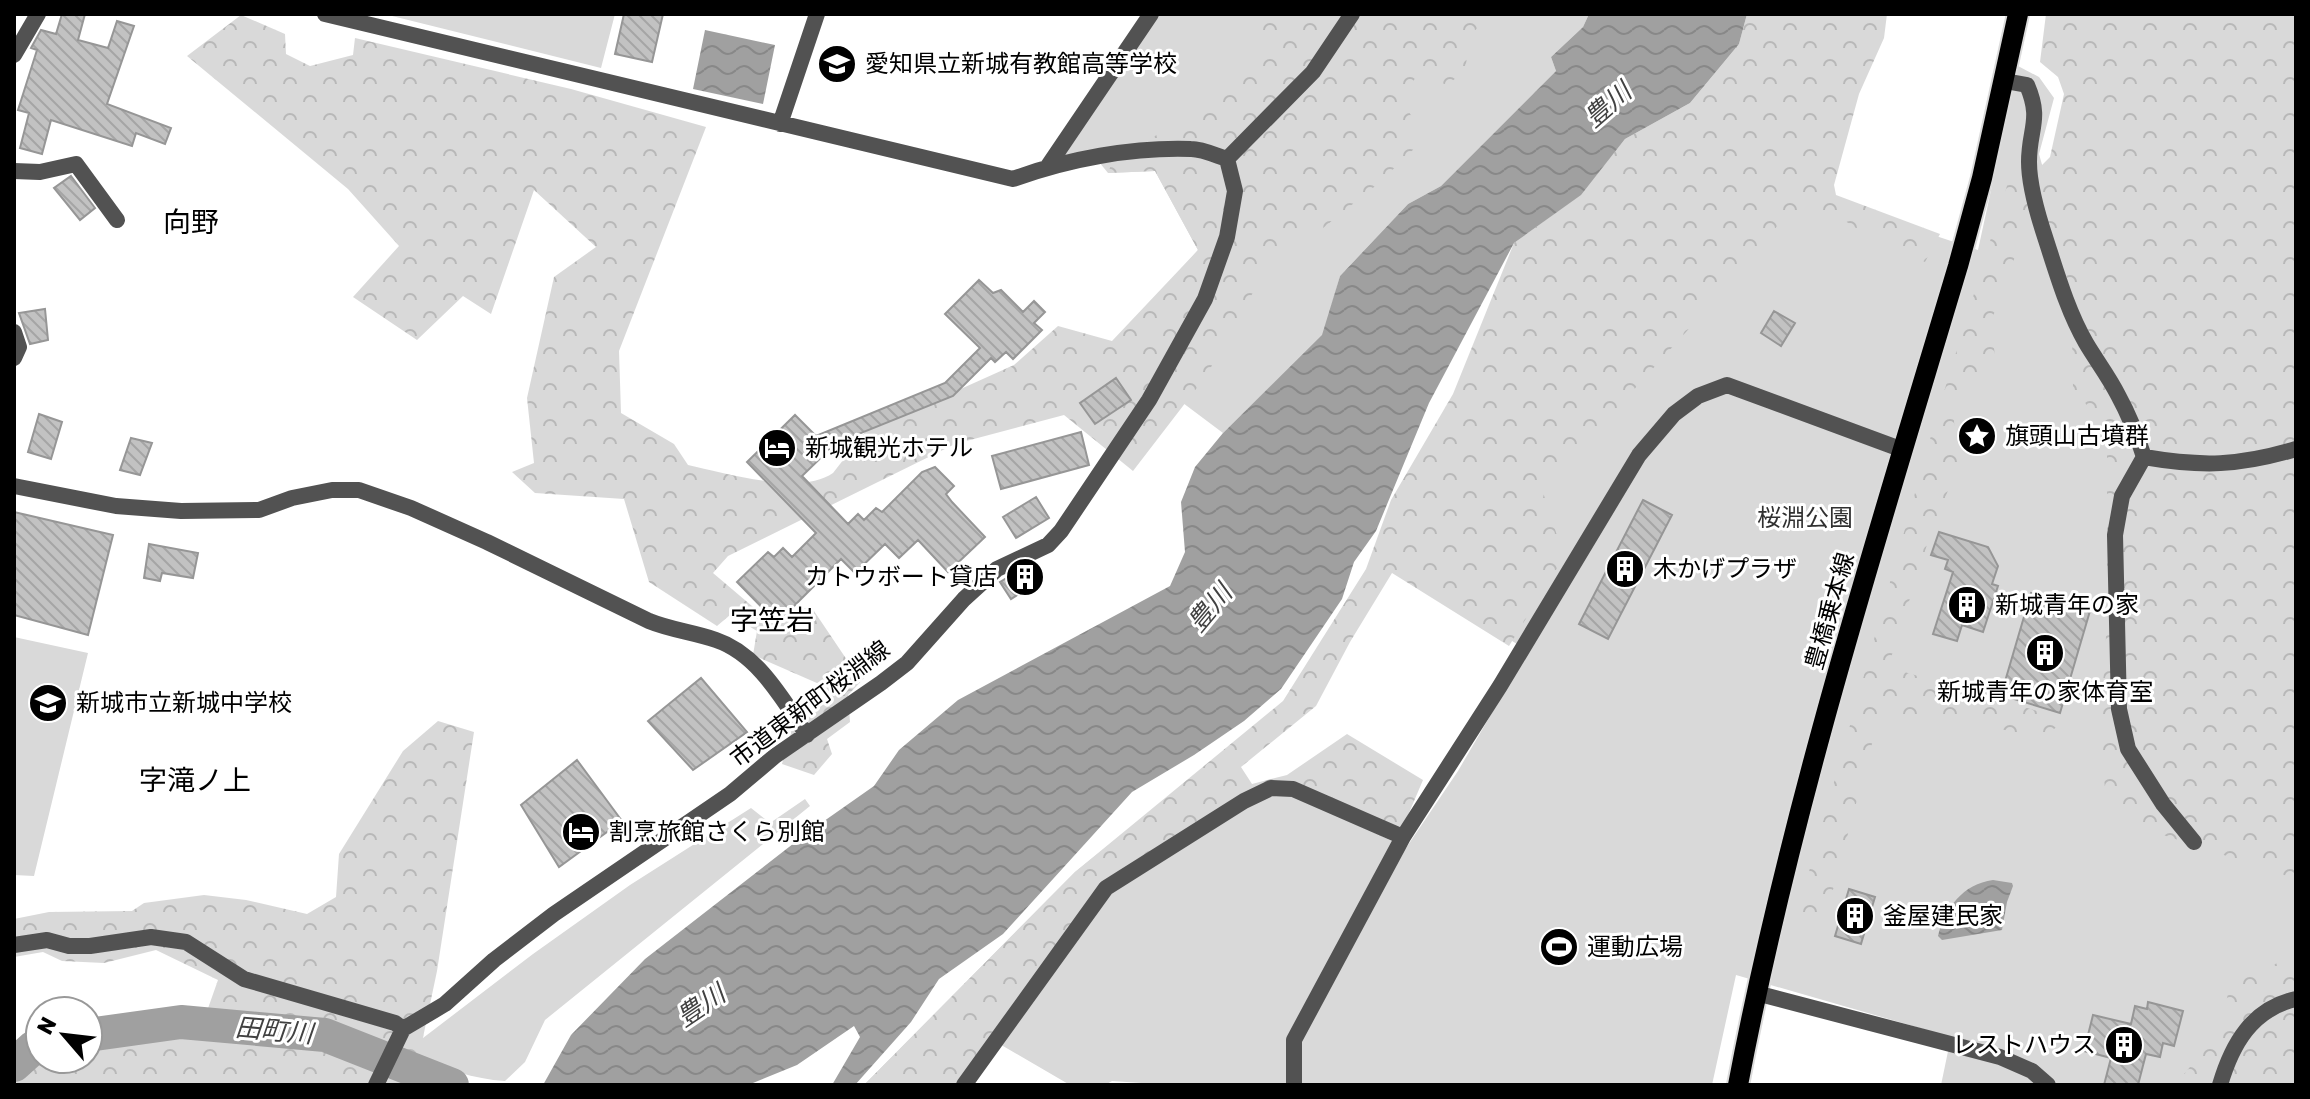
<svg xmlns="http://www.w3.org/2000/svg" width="2310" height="1099" font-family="Rubik,'Noto Sans JP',sans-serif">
<defs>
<pattern id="forest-crowns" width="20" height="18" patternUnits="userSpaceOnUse" patternTransform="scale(2)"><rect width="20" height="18" fill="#d9d9d9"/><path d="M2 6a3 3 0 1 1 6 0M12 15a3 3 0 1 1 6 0" fill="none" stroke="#b8b8b8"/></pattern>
<pattern id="water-waves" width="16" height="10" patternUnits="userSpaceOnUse" patternTransform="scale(2)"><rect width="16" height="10" fill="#a0a0a0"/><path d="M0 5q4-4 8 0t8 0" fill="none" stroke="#888"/></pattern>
<pattern id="building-back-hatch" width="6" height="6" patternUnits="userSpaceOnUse" patternTransform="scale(2)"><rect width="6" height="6" fill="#c2c2c2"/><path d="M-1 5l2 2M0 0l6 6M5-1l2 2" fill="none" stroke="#a5a5a5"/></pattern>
</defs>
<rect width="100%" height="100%" fill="#fff"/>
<path fill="#d9d9d9" d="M384,14H615L601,68Z
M1157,14H1589L1583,27L1551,57L1556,71L1441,186L1408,204L1340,276L1323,335L1223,433L1163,388L1116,343L1198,250L1155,171L1108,173L1095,157L1056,160Z
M2018,66L2039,77L2054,98L2039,154L2082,306L2296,845V992L2211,1085H1941L1951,1037L1736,975L1712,1085H1171L1112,1081L1105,1085H1070L991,1039L957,1085H864L1075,872L1196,775L1271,791L1292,792L1406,848L1458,771L1528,651L1390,564L1768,180L1978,250Z
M14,637L88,653L34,876L14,875Z
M805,799L810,806L545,1020L525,1062L505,1081C473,1079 446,1069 416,1057L413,1039L423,1038L533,954L630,885L751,808L770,823Z"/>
<path fill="url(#forest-crowns)" d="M1259,14H1490L1470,36L1465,71L1447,85L1418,73L1402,101L1414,120L1418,145L1379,183L1323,228L1286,234L1206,376L1133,471L1064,415L955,444L728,556L713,573L759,612L812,608L847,660L873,669L848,695L850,722L827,739L832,754L814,775L782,764L792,727L826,687L753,655L757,631L730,615L717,626L649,582L624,499L535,493L512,472L534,463L527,398L554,277L596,247L534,190L491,314L463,296L417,340L353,297L399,246L348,189L187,56L241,15L285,34L286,54L310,66L353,55L355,38L571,89L706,127L619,351L621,413L674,444L688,465C725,473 801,496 833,473L865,432L1014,365L1058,326L1112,341L1198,250L1155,171L1108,173L1119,144L1155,136L1263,62Z
M1747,14H1887L1884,38L1859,94L1834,185L1836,195L1940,234L1925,262L1889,249L1831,212L1788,210L1762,248L1572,458L1539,480L1564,557L1509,646L1392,573L1350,642L1316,706L1241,767L1252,784L1287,775L1347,734L1423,780L1403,827L1390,833L1293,786L1261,789L1195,822L1103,882L954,1085H864L1075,872L1283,701L1366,569L1391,500L1453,394L1514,243L1580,195L1625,139L1690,103L1739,44Z
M2046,14H2296V879L2139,827L2105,789L2100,731L2107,621V454L2085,402L2073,388L2072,336L2077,305L2051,233L2021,238L2004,290L1990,323L1998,374C1983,377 1976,378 1965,389C1941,413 1964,440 1957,469L1932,529L1890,661L1901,671L2054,716L2058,726L2042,738L1949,718L1880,714L1826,916L1803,932L1796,918L1936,418L2010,176L2017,170L2039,168L2050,157L2064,94L2058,77L2040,62Z
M438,721L474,732L437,971L413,1085H14V1069L40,1054V1059H88V1036L134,1019L206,1014L218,980L156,950L104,963L62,961L43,952L14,957V919L49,912L132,911L144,903L204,895L246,900L307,914L336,897L339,854L403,751Z
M2296,956V1085H2175L2219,1032L2231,981Z"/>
<path fill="url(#water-waves)" d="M1589,14H1747L1739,44L1690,103L1625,139L1581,195L1514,243L1429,403L1376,531L1354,562L1342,599L1281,689L1244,721L1194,755L1132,792L1003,934L939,979L911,1022L855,1085H832L860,1037L854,1026L797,1065L748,1085H543L571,1035L645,959L807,833L874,786L899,750L958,700L1170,586L1185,552L1181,502L1195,467L1223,433L1322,335L1340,276L1408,204L1441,186L1556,71L1551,57L1583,27Z
M705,30L775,45L763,104L693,89Z
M1993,880L2012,883L2013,886L2007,902L2002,930L1942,940L1938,936C1945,908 1963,884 1993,880Z"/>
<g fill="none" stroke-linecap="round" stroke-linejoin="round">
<path stroke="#a0a0a0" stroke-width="34" d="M88,1035L181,1022L325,1035L452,1085
M14,1065L34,1047L40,1046"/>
</g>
<path fill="url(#building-back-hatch)" stroke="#969696" stroke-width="2" d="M62,14H85L78,40L108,48L117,21L134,26L107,104L171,128L165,144L136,133L132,146L51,120L42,154L20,148L29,113L18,110L37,50L31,48L41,30L56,34Z
M624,14H663L652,62L615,54Z
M71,176L95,208L80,220L54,188Z
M979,280L993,293L1001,290L1023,312L1034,301L1045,312L1034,323L1042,330L1013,359L1006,352L995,362L991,358L953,396L836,443L802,476L848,524L858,514L864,520L876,508L882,512L922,472L935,467L954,486L946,494L952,502L985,537L948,572L918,540L899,558L885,544L855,573L841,559L777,623L737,582L768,552L774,557L783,548L792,557L816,533L747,462L795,415L816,436L945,383L980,348L945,314Z
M45,309L48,340L30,344L19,313Z
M1774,311L1795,323L1781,346L1761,333Z
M1116,378L1131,400L1095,424L1080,403Z
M39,414L62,422L51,459L28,452Z
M1081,432L1089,465L1001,489L992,456Z
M131,438L152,443L140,475L120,470Z
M1036,497L1049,518L1016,538L1003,517Z
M1643,500L1672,515L1608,639L1579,624Z
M14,512L113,535L88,635L14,615Z
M1939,532L1988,547L1998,566L1992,584L1998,586L1983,632L1962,625L1957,641L1933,634L1953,572L1945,569L1948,560L1931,555Z
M149,544L198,553L193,578L162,573L160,581L144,578Z
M1018,571L1031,586L1011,599L1000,582Z
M2031,593L2090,611L2060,713L2001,695Z
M701,678L747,732L693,770L648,721Z
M577,760L622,821L559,867L521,805Z
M1849,889L1875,897L1861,944L1835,936Z
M2148,1002L2183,1011L2174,1046L2163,1043L2160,1057L2146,1054L2138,1085H2104L2111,1058L2084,1051L2093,1015L2131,1024L2135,1006L2147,1009Z"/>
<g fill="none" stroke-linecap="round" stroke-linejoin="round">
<defs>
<path id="primary" d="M1738,1085C1791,807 1877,537 1958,266L1982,178L2018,14"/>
</defs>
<use href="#primary" stroke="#dbdbdb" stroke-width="24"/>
<path stroke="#525252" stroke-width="16" d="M325,14L1013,179C1068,159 1132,147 1191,149C1202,149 1215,155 1227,159
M14,55L38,14
M2005,81L2027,85C2042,120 2029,128 2029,162C2029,184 2039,219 2046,240C2057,274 2068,312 2086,343C2096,360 2109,377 2118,395C2129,415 2137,435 2144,457C2202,467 2239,466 2296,449
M780,124L817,14
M1227,159L1313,72L1352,14
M1048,166L1151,14
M14,171L40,172L76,164L117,220
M14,332L19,347L14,358
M2144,457L2122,496L2115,535L2119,709L2128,749L2163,804L2194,842
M14,486L116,506L181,511L259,510L292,498L332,490H359L411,508L487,542L649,621C671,630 693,632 716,640C758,654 783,700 807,735
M14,945L47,940L69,946H90L151,937L186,942L244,979L395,1023L403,1029
M376,1085L403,1029L445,1004L494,960L554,914L730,794L775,756L881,683L907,663L964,599L997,569L1048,545L1061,531L1149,400L1205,299L1227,237L1235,191L1227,159
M964,1085L1106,888L1244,801L1271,788L1293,789L1403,837
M1294,1085V1040L1403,837L1500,686L1639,455L1674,414L1698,396L1727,385L1903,450
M2220,1085C2232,1044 2252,1009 2296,999"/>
<path stroke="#525252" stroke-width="16" d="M1756,993L2000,1057L2032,1071L2048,1085"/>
<use href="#primary" stroke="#000" stroke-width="20"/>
</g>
<defs>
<symbol id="school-disc" viewBox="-11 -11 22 22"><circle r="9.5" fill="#000" stroke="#fff"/><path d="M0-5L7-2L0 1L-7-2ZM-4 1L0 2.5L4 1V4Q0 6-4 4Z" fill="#fff"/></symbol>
<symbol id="sight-disc" viewBox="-11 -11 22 22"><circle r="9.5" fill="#000" stroke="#fff"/><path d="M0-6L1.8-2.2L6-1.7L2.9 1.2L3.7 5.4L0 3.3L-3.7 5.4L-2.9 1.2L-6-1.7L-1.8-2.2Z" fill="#fff"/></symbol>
<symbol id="hotel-disc" viewBox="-11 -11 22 22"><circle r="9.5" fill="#000" stroke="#fff"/><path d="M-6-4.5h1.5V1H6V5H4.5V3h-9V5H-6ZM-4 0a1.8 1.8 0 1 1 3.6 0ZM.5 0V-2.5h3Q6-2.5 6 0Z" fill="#fff"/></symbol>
<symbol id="building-disc" viewBox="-11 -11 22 22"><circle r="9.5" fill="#000" stroke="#fff"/><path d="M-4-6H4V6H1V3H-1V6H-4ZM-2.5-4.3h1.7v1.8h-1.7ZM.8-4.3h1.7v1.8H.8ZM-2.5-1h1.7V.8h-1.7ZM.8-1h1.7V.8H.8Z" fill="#fff"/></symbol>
<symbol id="stadium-disc" viewBox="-11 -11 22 22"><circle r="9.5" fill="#000" stroke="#fff"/><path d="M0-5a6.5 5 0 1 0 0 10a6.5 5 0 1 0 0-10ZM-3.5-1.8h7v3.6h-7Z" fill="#fff"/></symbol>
</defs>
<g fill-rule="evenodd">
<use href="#school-disc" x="815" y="42" width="44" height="44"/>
<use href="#sight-disc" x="1955" y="414" width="44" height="44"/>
<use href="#hotel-disc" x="755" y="426" width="44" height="44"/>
<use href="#building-disc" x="1603" y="547" width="44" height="44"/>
<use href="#building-disc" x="1003" y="555" width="44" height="44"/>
<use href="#building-disc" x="1945" y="583" width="44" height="44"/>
<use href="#building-disc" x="2023" y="631" width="44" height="44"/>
<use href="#school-disc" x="26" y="681" width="44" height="44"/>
<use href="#hotel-disc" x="559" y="810" width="44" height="44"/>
<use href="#building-disc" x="1833" y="894" width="44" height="44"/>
<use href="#stadium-disc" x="1537" y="925" width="44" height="44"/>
<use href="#building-disc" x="2102" y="1023" width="44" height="44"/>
</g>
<g text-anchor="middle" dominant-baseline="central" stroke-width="6" stroke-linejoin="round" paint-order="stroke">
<g font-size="24" fill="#000" stroke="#fff" text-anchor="start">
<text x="865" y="64">愛知県立新城有教館高等学校</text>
<text x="2005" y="436">旗頭山古墳群</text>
<text x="805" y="448">新城観光ホテル</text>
<text x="1653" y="569">木かげプラザ</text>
<text x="997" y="577" text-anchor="end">カトウボート貸店</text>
<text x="1995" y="605">新城青年の家</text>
<text x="2045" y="692" text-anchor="middle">新城青年の家体育室</text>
<text x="76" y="703">新城市立新城中学校</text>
<text x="609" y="832">割烹旅館さくら別館</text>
<text x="1883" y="916">釜屋建民家</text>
<text x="1587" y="947">運動広場</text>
<text x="2096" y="1045" text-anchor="end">レストハウス</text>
</g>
<g font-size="24" fill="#303030" stroke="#fff">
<text x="1805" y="518">桜淵公園</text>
</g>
<g font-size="24" fill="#000" stroke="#fff">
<text transform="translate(1830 611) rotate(-74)">豊橋乗本線</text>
<text transform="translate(810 704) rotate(-37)">市道東新町桜淵線</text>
</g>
<g font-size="26" font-style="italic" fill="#414141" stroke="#fff">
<text transform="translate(1608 105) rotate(-41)">豊川</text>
<text transform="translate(1210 608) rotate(-50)">豊川</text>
<text transform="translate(701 1006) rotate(-34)">豊川</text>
<text transform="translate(274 1031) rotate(5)">田町川</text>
</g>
<g font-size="28" fill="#000" stroke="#fff">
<text x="191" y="222">向野</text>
<text x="772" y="620">字笠岩</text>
<text x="195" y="780">字滝ノ上</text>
</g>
</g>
<rect width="2310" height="1099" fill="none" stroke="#000000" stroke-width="32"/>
<g transform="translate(64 1035) rotate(298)"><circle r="38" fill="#ffffff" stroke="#999999" stroke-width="2"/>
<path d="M0-6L14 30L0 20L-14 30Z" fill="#000000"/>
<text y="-12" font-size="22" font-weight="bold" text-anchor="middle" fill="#000000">N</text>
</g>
</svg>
